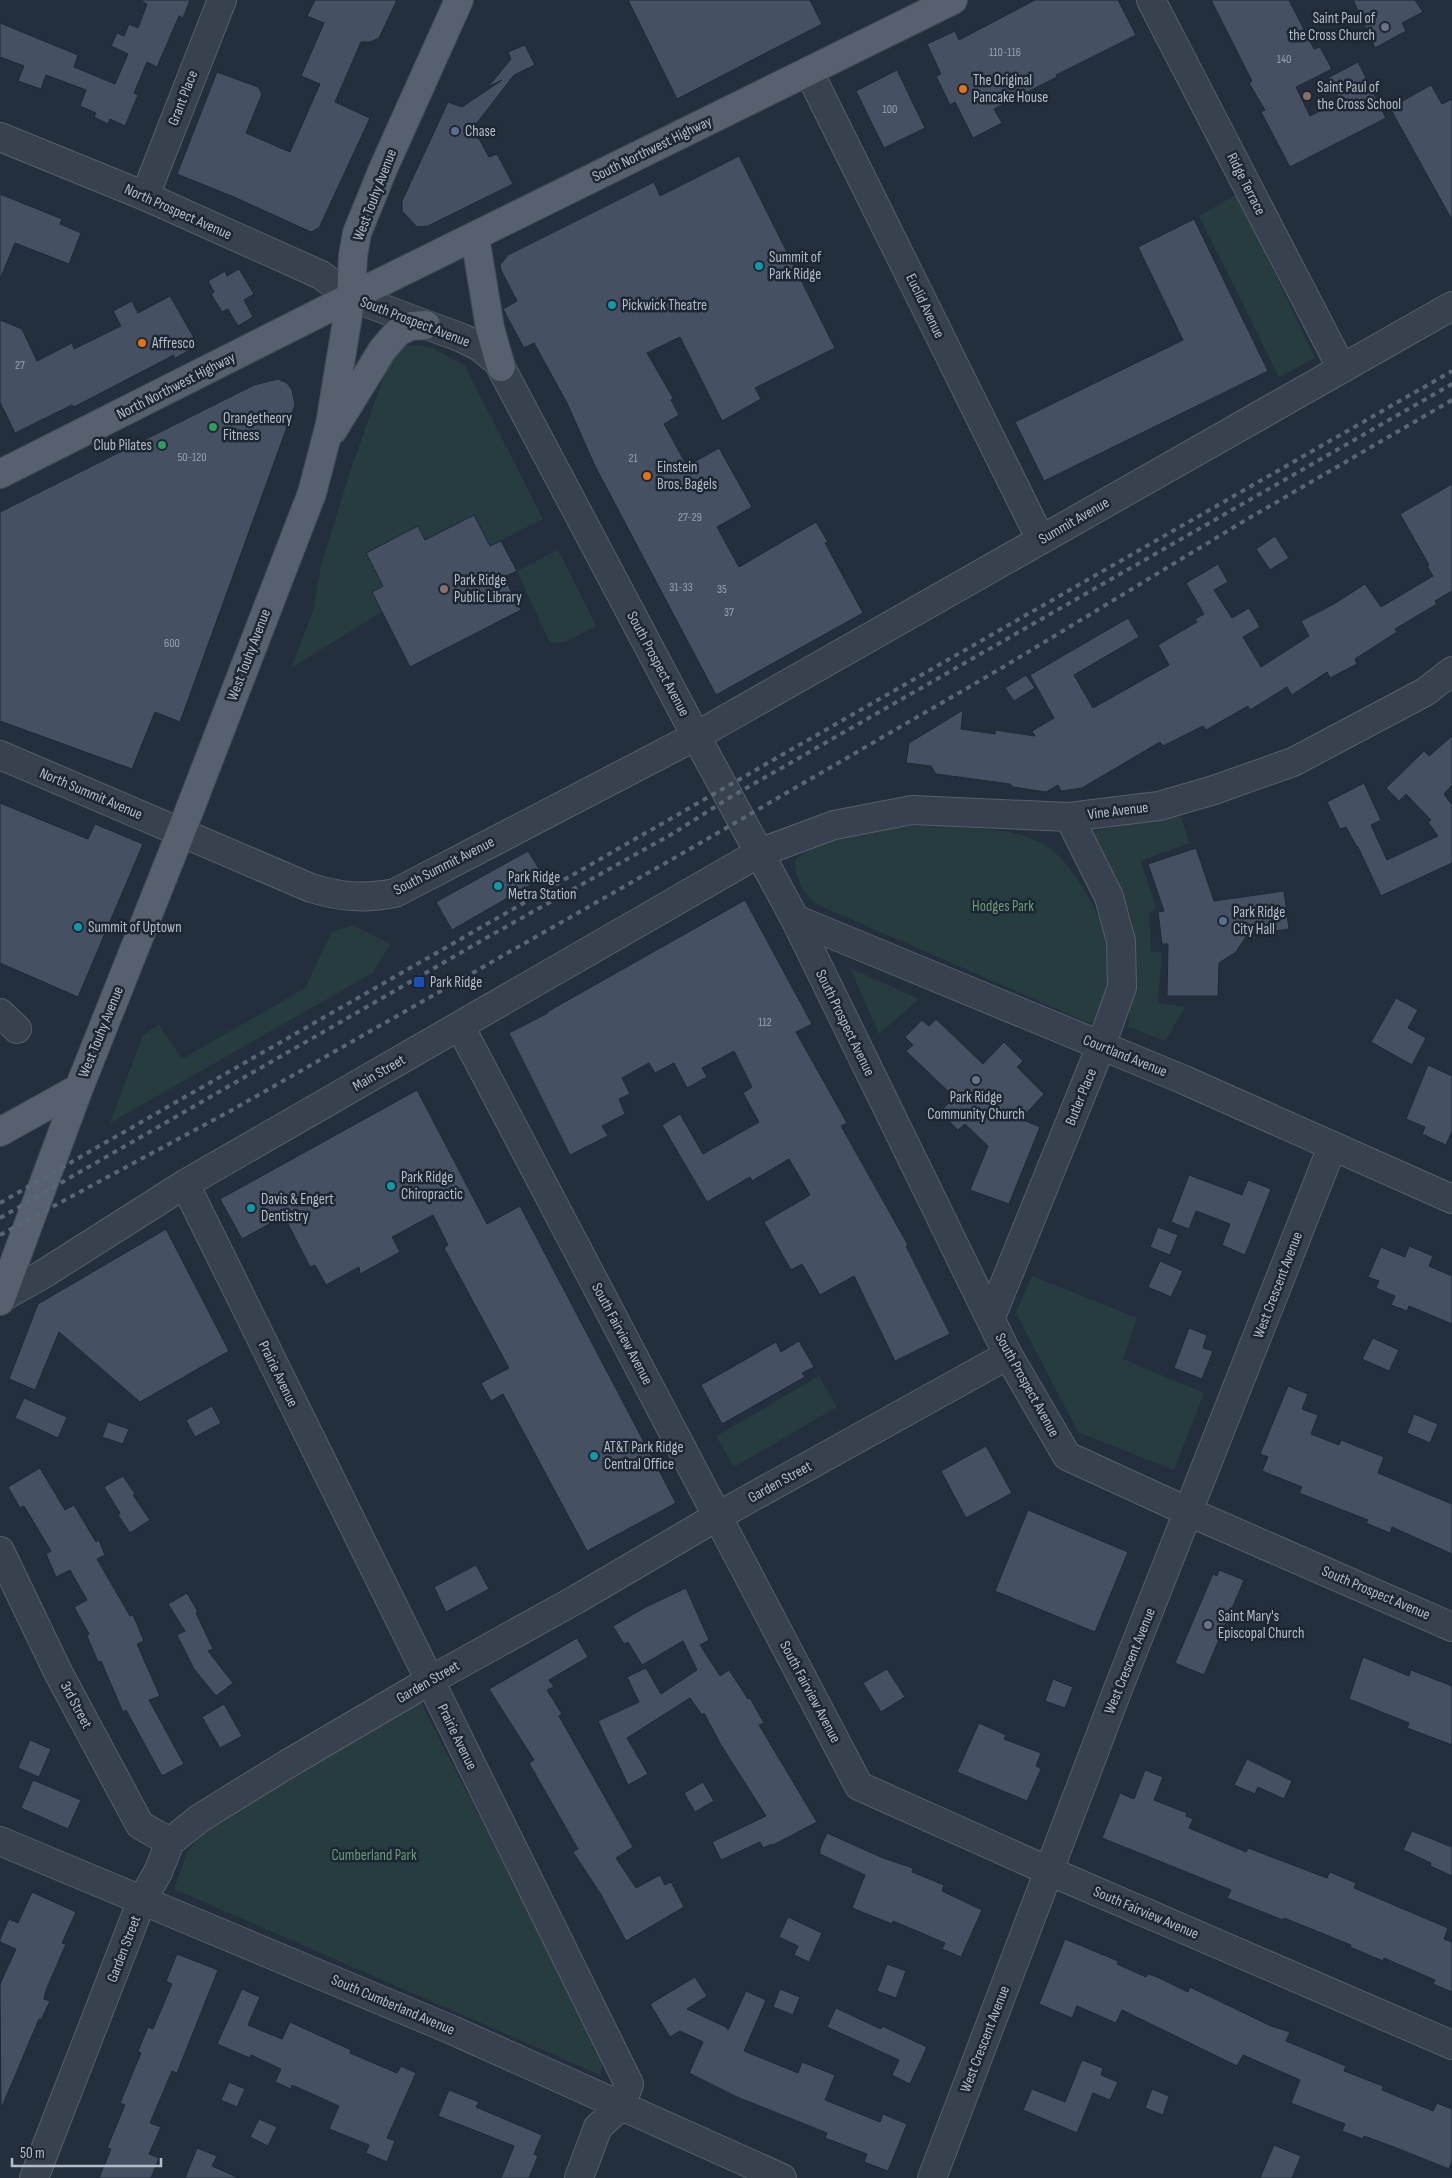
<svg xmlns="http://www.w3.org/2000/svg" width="1452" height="2178" font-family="'Sofia Sans Condensed',sans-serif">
<rect width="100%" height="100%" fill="#242f3e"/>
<path fill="#263c3f" d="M1237,194L1315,358L1279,377L1199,216Z
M417,345L433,348L465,366L543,519L490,546L474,515L425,540L418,527L366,553L383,586L372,592L382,612L291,668L313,611L321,565L351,469L391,356L404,346Z
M558,550L596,626L565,642L550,643L517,571Z
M1181,816L1189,843L1141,861L1156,908L1149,913L1151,952H1162L1158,1003L1185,1007L1165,1041L1128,1027L1134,965L1132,917L1091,831Z
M944,826C977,829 1015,827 1045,845C1071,861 1099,910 1106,940C1110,958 1107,978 1105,997C1104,1008 1102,1022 1089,1023L816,904C805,896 793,874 795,861C799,854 807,852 814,848C855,829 899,825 944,826Z
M352,925L390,944L373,973L110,1123L143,1035L159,1025L182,1059L305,988L331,933Z
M850,968L919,999L879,1034Z
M1032,1276L1137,1318L1123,1359L1204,1393L1174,1470L1078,1432L1016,1313Z
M819,1376L837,1407L734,1467L716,1436Z
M419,1699L604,2059L600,2075L174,1889L187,1852L216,1819Z"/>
<path fill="#455162" stroke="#1f2835" d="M140,0H190L183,18L179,16L157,67L147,62L134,93L138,95L125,126L110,119L108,124L94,117L96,113L80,106L86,90L46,75L41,89L18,81L24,66L0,57V23L78,55L74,67L115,84L128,54L111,46L117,33L124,36L129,24L138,28L147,4Z
M315,0H397L379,38L370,42H361L335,102L370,118L319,228L311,232L234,197L177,174L217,72L258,87L262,94L246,133L290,152L320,84L301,76L324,23L307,16Z
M628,0H810L822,24L677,99Z
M1035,0H1118L1136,35L1056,75L1057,77L994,109L1002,123L973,138L955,102L950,105L936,76L941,74L927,44L955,31L959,40Z
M1211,0H1289L1314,49L1320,47L1332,69L1296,87L1310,116L1340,101L1328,78L1358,62L1386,118L1290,167L1261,112L1265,110L1249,83L1252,81Z
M1353,0H1415L1423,12L1402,23L1406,31L1375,48Z
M525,45L535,65L514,75L473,128L489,157L497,154L513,184L428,226L417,227L402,211V201L448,102L462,107L502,80L488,87L511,59L508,52Z
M897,70L925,128L884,148L856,91Z
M1431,85L1442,104L1452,99V220L1390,108Z
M739,156L835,348L755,388L761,399L722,421L680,337L647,353L673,398L671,400L679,415L664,424L687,466L719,448L752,507L717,527L739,567L816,522L828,542L825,543L863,613L716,695L595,466L567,403L534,343L524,348L503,309L517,301L501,270L500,265L508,255L654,182L660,196Z
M0,194L62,219L60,224L81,233L69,264L15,243L0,279Z
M1194,219L1268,371L1044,481L1015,422L1183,340L1138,247Z
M239,269L254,294L244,300L253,317L238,326L228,309L222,312L211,294L214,292L208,281L225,271L227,276Z
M170,296L198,345L174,359V355L74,407L72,405L15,433L0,402V320L22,329L37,361L72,343L74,349L121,326L113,311L132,301L138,313Z
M278,379L287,383L292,390L295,405L180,722L155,712L132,769L0,721V512L254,385Z
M1452,484V591L1435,601L1437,604L1395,629L1397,632L1355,659L1357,664L1330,678L1327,672L1292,695L1287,687L1250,710L1248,706L1206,730L1203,726L1163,746L1160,742L1082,788L1061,791L1058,785L1046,792L1013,787L1010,784L936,774L931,766L906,763L909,743L963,710L961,729L995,734V730L1035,736L1032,731L1054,718L1030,675L1128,618L1139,637L1074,675L1093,708L1169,665L1158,645L1197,622L1195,619L1204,614L1186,583L1218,564L1228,582L1214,590L1232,618L1249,608L1260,627L1243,637L1261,667L1309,636L1301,621L1334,604L1365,584L1381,607L1433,576L1427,566L1429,565L1400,514Z
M474,515L490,546L501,541L517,571L504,577L521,610L410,667L372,592L383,586L366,553L418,526L425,540Z
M1275,536L1289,558L1270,570L1256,549Z
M1026,675L1035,688L1014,701L1005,688Z
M1452,736V785L1444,794L1452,805V863L1381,896L1358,847H1357L1346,827L1340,829L1327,802L1364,783L1381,820L1371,825L1387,860L1438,836L1428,822L1431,820L1406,794L1399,801L1386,788L1424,751L1429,756Z
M0,803L88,839L95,824L143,844L78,997L0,963Z
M1196,848L1214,901L1284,891L1289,929L1247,935L1236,952L1219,963L1218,996H1167L1168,944H1162L1158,912L1164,911L1148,864Z
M528,851L544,877L452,930L436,902Z
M745,900L812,1024L796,1032L847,1123L841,1126L908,1245L906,1246L950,1334L895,1361L854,1276L820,1295L802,1264L791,1270L764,1222L810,1195L789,1159L752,1181L750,1177L707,1202L662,1125L680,1114L703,1154L759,1122L743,1093L752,1087L734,1051L702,1068L707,1077L687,1088L674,1063L655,1073L649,1063L622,1078L630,1094L619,1099L625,1114L602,1126L608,1136L570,1155L509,1033L548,1013L547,1012Z
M1396,998L1418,1010L1408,1028L1426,1038L1412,1065L1371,1042Z
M936,1019L983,1064L1004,1042L1023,1061L1017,1067L1044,1094L1021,1119L1040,1127L1009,1204L970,1190L988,1146L965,1124L958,1130L940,1112L954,1097L906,1051L913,1045L905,1037L922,1020L929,1026Z
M1428,1065L1452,1076V1131L1446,1145L1422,1134L1425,1127L1406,1119Z
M417,1090L487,1224L520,1206L676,1503L587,1551L503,1394L491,1401L481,1383L509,1368L444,1248L448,1245L433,1215L392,1237L400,1252L360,1274L359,1267L326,1285L315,1265L310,1267L284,1216L242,1239L220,1199Z
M1189,1175L1242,1195L1248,1180L1271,1189L1245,1255L1222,1245L1230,1224L1196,1211L1189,1229L1171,1222Z
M1158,1227L1178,1235L1170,1255L1150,1247Z
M166,1229L229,1351L140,1402L59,1332L35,1390L9,1379L38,1304Z
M1409,1246L1433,1256L1429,1266L1452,1276V1324L1409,1306L1407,1311L1391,1305L1395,1296L1376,1288L1379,1281L1368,1277L1381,1247L1405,1257Z
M1160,1261L1183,1271L1171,1297L1148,1287Z
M1189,1328L1207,1335L1203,1348L1213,1351L1202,1379L1174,1368Z
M1373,1338L1399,1350L1389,1371L1362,1359Z
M799,1341L814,1367L802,1373L805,1377L722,1424L701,1385L776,1342L781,1352Z
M1288,1386L1308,1394L1302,1409L1318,1415L1311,1434L1339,1445L1341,1440L1384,1457L1378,1473L1452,1504V1554L1392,1527L1390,1533L1366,1523L1368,1520L1299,1493L1302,1487L1262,1471L1268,1457L1260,1454Z
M24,1398L67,1417L58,1438L15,1418Z
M212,1406L221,1423L195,1437L186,1420Z
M1414,1414L1438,1424L1430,1443L1407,1433Z
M108,1422L129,1429L123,1444L102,1437Z
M986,1446L1012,1493L966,1518L941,1471Z
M40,1468L65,1510L74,1505L96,1542L99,1540L105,1555L97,1559L130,1616L133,1615L144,1641L137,1644L160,1696L149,1700L184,1764L162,1776L126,1710L123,1712L101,1661L98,1662L87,1636L89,1634L74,1607L87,1600L70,1570L56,1577L46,1554L51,1551L24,1506L20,1508L8,1487Z
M123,1476L135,1494L133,1495L150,1520L130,1533L118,1515L120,1513L104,1487Z
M1028,1510L1128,1552L1095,1632L995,1591Z
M476,1565L489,1589L446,1612L434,1587Z
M1219,1570L1244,1580L1204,1675L1175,1663L1213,1574L1217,1576Z
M686,1588L709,1640L700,1645L720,1676L729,1670L748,1699L750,1698L764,1723L759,1725L817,1822L773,1845L772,1844L763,1848L760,1842L721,1860L712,1842L766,1816L721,1745L704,1713L702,1715L690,1698L627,1738L648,1774L628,1785L598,1721L639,1702L627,1677L646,1668L661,1694L697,1670L683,1641L642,1665L628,1642L624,1644L613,1626L646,1607Z
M187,1593L198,1612L196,1613L213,1649L208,1651L233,1683L216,1696L194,1669L177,1635L185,1631L168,1604Z
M577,1638L588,1657L549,1680L554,1687L547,1690L562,1714L559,1716L633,1847L616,1858L636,1888L660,1875L665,1885L671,1882L684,1907L626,1941L600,1893L573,1852L578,1849L529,1763L534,1760L489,1689Z
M1363,1657L1409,1676L1411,1670L1452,1686V1745L1407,1728L1409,1723L1349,1699Z
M887,1669L905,1697L881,1712L863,1683Z
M1053,1679L1073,1687L1065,1708L1045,1701Z
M224,1704L242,1736L220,1748L202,1717Z
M979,1723L1006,1735L1004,1739L1041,1753L1036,1766L1041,1769L1027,1801L957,1772Z
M30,1740L51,1749L39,1777L18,1768Z
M1247,1759L1292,1781L1284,1799L1258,1787L1255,1794L1234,1785Z
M1145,1770L1163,1777L1154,1800L1187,1813L1186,1816L1193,1819L1189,1828L1246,1852L1248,1848L1327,1878L1330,1872L1356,1883L1354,1888L1448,1928L1444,1939L1452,1942V1992L1433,1984L1435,1980L1384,1958L1383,1961L1350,1947L1351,1945L1284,1918L1283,1920L1227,1898L1231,1890L1102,1838L1120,1793L1134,1799Z
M33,1780L81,1800L68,1829L21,1808Z
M703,1782L714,1801L695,1812L684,1793Z
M1412,1831L1452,1847V1876L1430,1866L1431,1863L1403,1850Z
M827,1833L883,1858L913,1868L912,1872L944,1885L942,1891L982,1910L961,1957L942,1949L945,1943L893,1921L892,1924L852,1908L865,1875L820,1854V1848Z
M32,1892L76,1912L62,1943L66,1944L46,1990L44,1999L50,2001L41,2020L39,2019L1,2109L0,1984L16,1949L0,1942V1939L9,1919L18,1923Z
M788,1917L822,1933L809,1962L794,1955L798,1946L779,1937Z
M1065,1939L1118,1961L1117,1964L1146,1977L1148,1974L1157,1977L1188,1992L1190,1987L1271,2026L1290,2032L1286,2041L1346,2066L1344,2071L1383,2086L1382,2090L1433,2111L1437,2103L1452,2109V2160L1449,2169L1394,2147L1364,2136L1363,2139L1342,2131L1345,2124L1291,2103L1300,2080L1243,2055L1237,2066L1122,2010L1116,2023L1077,2006L1072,2018L1039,2004Z
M177,1954L218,1970L177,2073L172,2071L150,2123L161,2127L149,2154L159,2158L151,2178H99L111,2149L107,2148L125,2105L120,2103L141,2053L138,2051L148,2027L153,2029L172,1984L166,1981Z
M887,1964L906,1971L896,1998L877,1991Z
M695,1977L707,1996L687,2009L726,2027L728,2030L746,1991L766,2000L744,2051L798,2073L802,2062L835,2075L825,2100L880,2122L883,2114L907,2124L888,2171L864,2162L867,2154L825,2138L827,2133L737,2097L689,2073L703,2042L680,2031L670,2037L650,2004Z
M242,1989L260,1997L248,2025L282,2039L290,2022L351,2050L350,2053L397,2073L401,2066L416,2073L387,2138L395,2141L387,2162L366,2153L369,2145L329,2129L339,2106L292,2085L291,2089L275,2082L281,2069L251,2055L250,2058L217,2044Z
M780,1989L800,1997L793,2015L773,2007Z
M836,2008L881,2029L882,2026L927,2047L910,2084L892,2075L899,2060L827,2027Z
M1082,2060L1103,2068L1101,2075L1118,2082L1110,2100L1093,2093L1077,2133L1023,2110L1032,2089L1065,2102Z
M229,2082L245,2089L237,2107L221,2100Z
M1152,2089L1169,2096L1163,2115L1145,2108Z
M449,2090L479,2102L476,2107L542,2135L534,2154L538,2156L529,2178H501L514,2146L438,2116Z
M259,2119L277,2127L268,2146L250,2137Z
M1274,2145L1301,2156L1292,2178H1260Z
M197,2148L217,2156L212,2166L239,2178H185Z"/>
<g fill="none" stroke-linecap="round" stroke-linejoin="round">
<defs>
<path id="minor" d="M1151,0L1342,369
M809,72L1041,540
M0,137L145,196L321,275L351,297L462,338L480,347L498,362L696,736L795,919L1008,1355L1067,1456L1189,1512L1452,1627
M145,196L222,0
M0,755L311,888C341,897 364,899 395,893L696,736L1452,306
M795,919L1182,1079L1452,1199
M0,1013L17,1029
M460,1026L859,1786L1049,1871L1452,2045
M185,1184L629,2084L621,2106L598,2127L579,2178
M1,1298L45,1273L185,1184L759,853L834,825L912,810L1069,817L1159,806L1214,790L1293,762L1425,692L1452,671
M991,1317L1101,1046L1122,987L1121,941L1109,897L1069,817
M0,1551L58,1672L140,1825L170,1842
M0,1841L452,2030L782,2178
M34,2178L142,1900L158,1872L170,1842L200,1818L289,1763L429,1681L577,1599L718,1516L1008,1355
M932,2178L1118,1689L1332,1147"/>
<path id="major" d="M475,237L490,328L501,367
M333,430L383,349L398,332L411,326L426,325
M0,474L351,297L953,0
M0,1132L79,1088
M0,1301L79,1088L181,832L312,493L330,424L351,297L353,256L357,233L383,169L459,0"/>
</defs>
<use href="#minor" stroke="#565f6c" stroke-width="30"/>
<use href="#major" stroke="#414a57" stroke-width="30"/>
<use href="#minor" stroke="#38414e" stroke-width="28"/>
<use href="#major" stroke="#56606e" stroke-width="28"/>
<path stroke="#5a6575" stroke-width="4" stroke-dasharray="5 5" stroke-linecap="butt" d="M0,1203L1452,371
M0,1218L502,929L672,834L729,798L1452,384
M0,1235L232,1110L683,853L1000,669L1244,521L1452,400"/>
</g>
<g fill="#6b7280" stroke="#1d2633" stroke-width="2">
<circle cx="1385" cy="27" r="5"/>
<circle cx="976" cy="1080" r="5"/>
<circle cx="1208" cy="1625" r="5"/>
</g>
<g fill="#e8710a" stroke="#1d2633" stroke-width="2">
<circle cx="963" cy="89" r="5"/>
<circle cx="142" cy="343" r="5"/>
<circle cx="647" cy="476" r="5"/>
</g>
<g fill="#8d6e63" stroke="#1d2633" stroke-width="2">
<circle cx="1307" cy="96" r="5"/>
<circle cx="444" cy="589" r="5"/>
</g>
<g fill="#5c6f8a" stroke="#1d2633" stroke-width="2">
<circle cx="455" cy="131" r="5"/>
<circle cx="1223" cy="921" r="5"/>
</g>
<g fill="#0f9aa8" stroke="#1d2633" stroke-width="2">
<circle cx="759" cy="266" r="5"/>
<circle cx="612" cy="305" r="5"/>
<circle cx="498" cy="886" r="5"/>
<circle cx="78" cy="927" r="5"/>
<circle cx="391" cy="1186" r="5"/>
<circle cx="251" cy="1208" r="5"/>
<circle cx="594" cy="1456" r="5"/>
</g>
<g fill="#2e9e5b" stroke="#1d2633" stroke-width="2">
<circle cx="213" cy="427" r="5"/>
<circle cx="162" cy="445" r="5"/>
</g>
<rect fill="#1a4fb4" stroke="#1d2633" stroke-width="2" x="413" y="976" width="12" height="12" rx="2.5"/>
<g text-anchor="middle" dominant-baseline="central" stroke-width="5" stroke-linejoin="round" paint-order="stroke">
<g font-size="12" fill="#98a1af">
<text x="1005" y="52">110-116</text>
<text x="1284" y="59">140</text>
<text x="890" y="109">100</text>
<text x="20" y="365">27</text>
<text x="192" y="457">50-120</text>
<text x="633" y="458">21</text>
<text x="690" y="517">27-29</text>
<text x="681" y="587">31-33</text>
<text x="722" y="589">35</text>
<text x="729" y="612">37</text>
<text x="172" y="643">600</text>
<text x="765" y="1022">112</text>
</g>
<g font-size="15" fill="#b4bcc9" stroke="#1d2633" text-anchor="start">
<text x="1375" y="18" text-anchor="end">Saint Paul of<tspan x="1375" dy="17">the Cross Church</tspan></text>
<text x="973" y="80">The Original<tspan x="973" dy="17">Pancake House</tspan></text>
<text x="1317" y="87">Saint Paul of<tspan x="1317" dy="17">the Cross School</tspan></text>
<text x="465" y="131">Chase</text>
<text x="769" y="257">Summit of<tspan x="769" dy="17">Park Ridge</tspan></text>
<text x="622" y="305">Pickwick Theatre</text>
<text x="152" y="343">Affresco</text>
<text x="223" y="418">Orangetheory<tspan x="223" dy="17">Fitness</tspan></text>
<text x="152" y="445" text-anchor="end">Club Pilates</text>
<text x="657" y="467">Einstein<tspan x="657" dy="17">Bros. Bagels</tspan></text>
<text x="454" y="580">Park Ridge<tspan x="454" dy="17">Public Library</tspan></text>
<text x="508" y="877">Park Ridge<tspan x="508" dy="17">Metra Station</tspan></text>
<text x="1233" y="912">Park Ridge<tspan x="1233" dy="17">City Hall</tspan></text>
<text x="88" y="927">Summit of Uptown</text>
<text x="430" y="982">Park Ridge</text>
<text x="976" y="1097" text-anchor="middle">Park Ridge<tspan x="976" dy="17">Community Church</tspan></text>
<text x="401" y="1177">Park Ridge<tspan x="401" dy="17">Chiropractic</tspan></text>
<text x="261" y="1199">Davis &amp; Engert<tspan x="261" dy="17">Dentistry</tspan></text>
<text x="604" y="1447">AT&amp;T Park Ridge<tspan x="604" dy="17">Central Office</tspan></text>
<text x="1218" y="1616">Saint Mary's<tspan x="1218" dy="17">Episcopal Church</tspan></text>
</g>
<g font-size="15" fill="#b4bcc9" stroke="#1d2633">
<text transform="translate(183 98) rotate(-69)">Grant Place</text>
<text transform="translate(652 149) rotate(-26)">South Northwest Highway</text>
<text transform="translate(1246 184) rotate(63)">Ridge Terrace</text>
<text transform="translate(375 195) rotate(-69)">West Touhy Avenue</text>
<text transform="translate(178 212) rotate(24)">North Prospect Avenue</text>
<text transform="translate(925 306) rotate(64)">Euclid Avenue</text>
<text transform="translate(415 322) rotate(21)">South Prospect Avenue</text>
<text transform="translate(176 386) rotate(-27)">North Northwest Highway</text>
<text transform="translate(1074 521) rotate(-30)">Summit Avenue</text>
<text transform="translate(249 655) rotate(-69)">West Touhy Avenue</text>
<text transform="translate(658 664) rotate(62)">South Prospect Avenue</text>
<text transform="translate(91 794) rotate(23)">North Summit Avenue</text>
<text transform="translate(1118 811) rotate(-7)">Vine Avenue</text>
<text transform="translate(444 866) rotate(-27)">South Summit Avenue</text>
<text transform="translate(845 1023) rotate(64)">South Prospect Avenue</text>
<text transform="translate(101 1032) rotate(-68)">West Touhy Avenue</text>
<text transform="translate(1125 1056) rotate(22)">Courtland Avenue</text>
<text transform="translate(379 1073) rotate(-30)">Main Street</text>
<text transform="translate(1081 1097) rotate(-68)">Butler Place</text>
<text transform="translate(1278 1285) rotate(-69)">West Crescent Avenue</text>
<text transform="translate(622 1334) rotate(62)">South Fairview Avenue</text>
<text transform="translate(278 1374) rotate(64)">Prairie Avenue</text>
<text transform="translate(1027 1385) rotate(61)">South Prospect Avenue</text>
<text transform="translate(780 1482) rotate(-29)">Garden Street</text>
<text transform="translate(1376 1593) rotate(23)">South Prospect Avenue</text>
<text transform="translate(1130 1661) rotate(-68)">West Crescent Avenue</text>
<text transform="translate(428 1682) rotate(-30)">Garden Street</text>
<text transform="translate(810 1692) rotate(62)">South Fairview Avenue</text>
<text transform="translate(76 1705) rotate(62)">3rd Street</text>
<text transform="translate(457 1737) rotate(64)">Prairie Avenue</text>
<text transform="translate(1146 1913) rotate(23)">South Fairview Avenue</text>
<text transform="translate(124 1949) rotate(-69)">Garden Street</text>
<text transform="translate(393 2005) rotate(23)">South Cumberland Avenue</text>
<text transform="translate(985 2039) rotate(-69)">West Crescent Avenue</text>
</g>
<g font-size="15" fill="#6b9a76" stroke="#1d2633">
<text x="1003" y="906">Hodges Park</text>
<text x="374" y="1855">Cumberland Park</text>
</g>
</g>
<path d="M12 2158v8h149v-8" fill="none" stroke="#b4bcc9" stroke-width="2.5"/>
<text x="20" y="2158" font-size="15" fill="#b4bcc9" stroke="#1d2633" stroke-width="4" paint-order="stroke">50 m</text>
</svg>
